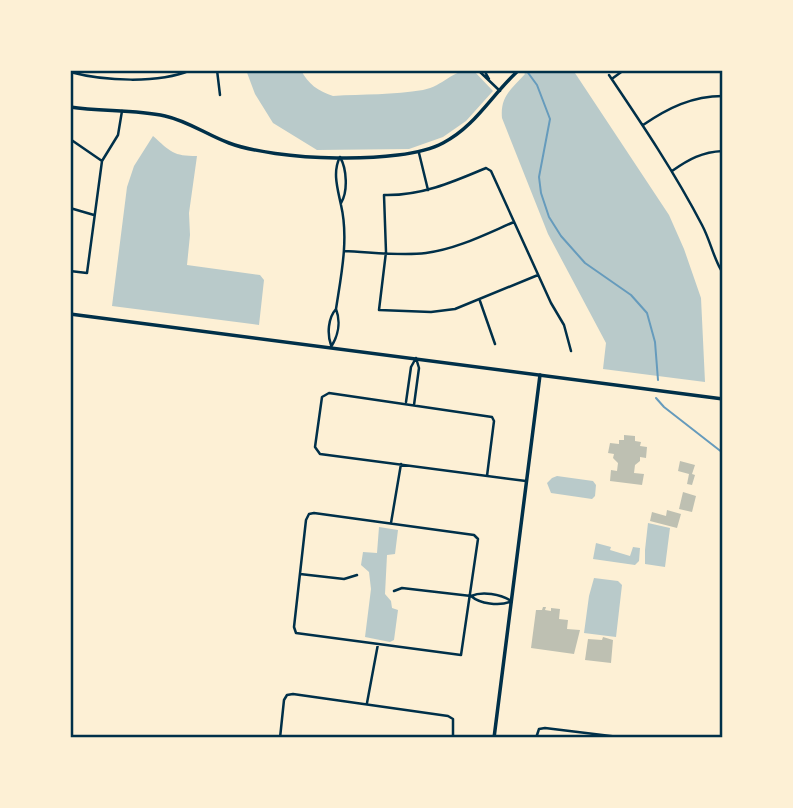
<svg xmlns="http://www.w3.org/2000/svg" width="793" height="808" font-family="Raleway,sans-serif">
<rect width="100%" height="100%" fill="#fdf0d5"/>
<path fill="#b9caca" d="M246,70H301C308,84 318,91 333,96C363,94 394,95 423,90C444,86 451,70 473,70L493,91L466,121L443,137L409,149L317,150L273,123L255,94Z
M522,70H573L669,215L684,249L701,298L705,382L603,369L606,343L548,234L502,118C500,97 511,89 525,74Z
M153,136C171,152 173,156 197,156L189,213L190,235L187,265L260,275L264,280L259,325L112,306L127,187L134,166Z
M557,476L593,481L596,485L595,496L592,499L551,493L547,483L552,478Z
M648,523L670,528L665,567L645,564V550Z
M379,527L398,530L395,554L387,555L385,594L391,601L392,608L398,610L394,640L390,642L365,637L371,589L369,572L361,565L363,552L377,553Z
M596,543L611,547L610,550L630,556L633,547L640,548L639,561L635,565L593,559Z
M594,578L618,581L622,585L616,637L584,633L589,596Z"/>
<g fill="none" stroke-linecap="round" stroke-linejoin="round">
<path stroke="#669bbc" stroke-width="2" d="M526,70L537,85L550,119L539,177L541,193L549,217L561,236L585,263L631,295L647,313L655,342L658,380
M656,398L664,407L723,453"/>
</g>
<path fill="#bec0b2" d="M624,435L635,436V441L641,442L640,446L647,447L646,458L640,457V461L635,465L634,473L644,474L642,485L610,481L611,470L617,471L618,463L613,458L614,454L608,453L610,443L619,444V440H624Z
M680,461L695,465L692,474L695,475L692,485L687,484L689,474L678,471Z
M683,492L696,496L692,512L679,509Z
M667,510L681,514L677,528L650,521L652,512L666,516Z
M543,607H546L545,610L551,611V608L560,609L559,619L568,620L567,629L580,630L574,654L531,648L536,610H542Z
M603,637L613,640L611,663L585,660L588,639L602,640Z"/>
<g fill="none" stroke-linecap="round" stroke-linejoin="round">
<path stroke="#003049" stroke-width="2.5" d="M217,70L220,95
M478,70L500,91
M484,70L489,79
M70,72C104,81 158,84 191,70
M609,75C642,124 675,173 702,225C710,240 713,256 721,270H723
M613,78L624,70
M643,125C668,108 692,96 723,96
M70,139L102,161
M419,153L428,190
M340,157C347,169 348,192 341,203
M672,171C689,159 702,152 723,151
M70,208L94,215
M344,251C371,252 399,256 426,253C457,249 486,234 514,222
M70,271L87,273L102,161L118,135L122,111
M538,275L455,309L431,312L379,310L386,252L384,195C421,196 453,182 486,168L491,171L551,303L564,325L571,351
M480,301L495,344
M331,345C327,334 328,318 336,309
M331,347C338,336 341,322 336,309C341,276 349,239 341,205C338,190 332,172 340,157
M406,402L411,367L416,358
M414,405L419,368L416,358
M487,476L494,421L492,417L329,393L322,397L315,447L320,454L526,481
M314,513L474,535L478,539L461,655L296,633L294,627L306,520L309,514Z
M391,523L401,464
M300,574L344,579L357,575
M394,591L402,588L471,596C480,604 499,606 510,602
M471,596C482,591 501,594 511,601
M367,703L378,644
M280,738L284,700L287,695L293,694L448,716L453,719V738
M536,738L539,729L545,728L627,738"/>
<path stroke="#003049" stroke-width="3.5" d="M70,107C101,112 134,109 165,116C188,121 207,135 229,143C274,160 400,166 443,143C476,126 492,94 519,70
M494,738L540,375"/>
<path stroke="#003049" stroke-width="3.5" d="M70,314L723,399"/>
</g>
<rect width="793" height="808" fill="none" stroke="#fdf0d5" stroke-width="144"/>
<rect x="72" y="72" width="649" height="664" fill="none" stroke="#003049" stroke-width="2.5"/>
</svg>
